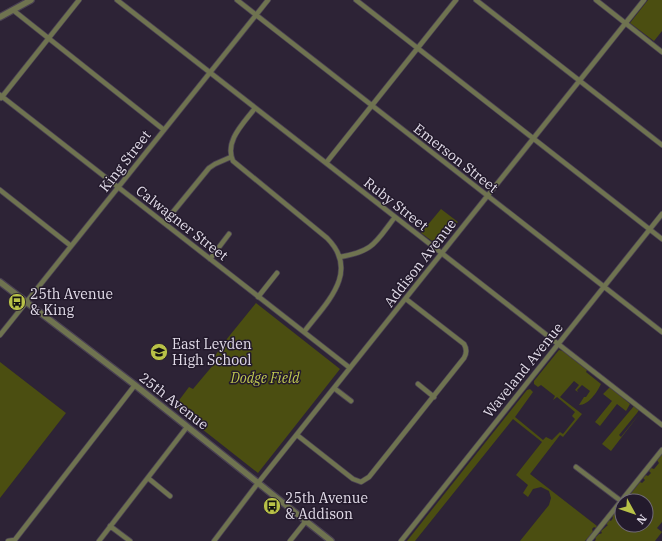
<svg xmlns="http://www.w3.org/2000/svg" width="662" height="541" font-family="'IBM Plex Serif',serif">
<rect width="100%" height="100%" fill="#2d2336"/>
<path fill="#4b4e11" d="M648,0H662V31L654,41L630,23Z
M441,209L458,222L439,246L421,233Z
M256,303L340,369L258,473L174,407L189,387L193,389L214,364L212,360L222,346V345Z
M559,350L563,351L587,370L586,372L601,384C597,392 589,405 579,405L584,397H586L590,391L582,385L577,390L578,392L575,390L579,385L574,381L560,397L582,414L563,437L560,435L530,474L597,526L596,528L594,527L592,529L593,532L585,541H520L549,505L551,498L549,491L541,487L533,489L528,497L523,493L528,485L516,475L542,442L513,419L415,541H407L527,390L530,389L533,392L515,417L543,440L546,437L552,440L560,432L563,434L575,419L572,416L575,412L557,397L553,400L555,396L541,385L538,387L534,384V381Z
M0,362L66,413L0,498Z
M610,387L630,404L626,411L617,404L600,426L595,422L612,401L603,394Z
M634,406L639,410L637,413L619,435L621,437L641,412L611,451L602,444Z
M662,454V522L657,528L662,532L655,541H595L596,539L595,538L599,534H600L602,533L601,531L608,525L606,524L609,520L611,521L613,518L612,516L620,506L622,507V525H646V501H627L629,499L628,497L640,482L642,483L645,480L643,478L646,475L648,476L651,473L649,471L651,468L654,469L659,463L657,460Z"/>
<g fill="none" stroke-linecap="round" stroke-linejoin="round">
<defs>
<path id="minor" d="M117,0L662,425
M237,0L662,332
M356,0L662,239
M476,0L662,145
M596,0L662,52
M13,10L164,130
M0,95L350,368
M1,98L79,0
M255,108C244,123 224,141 233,161L327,238C361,272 326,303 304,332
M326,163L456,0
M0,190L71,246
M164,223L209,168L215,164L231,157
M340,257C374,251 375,243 395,217
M210,259L229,234
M258,297L277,273
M0,335L268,0
M418,384L434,397
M334,388L351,401
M297,435L353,479L361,482L369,477L464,358C467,353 467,349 464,344L406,299
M576,467L621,501
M148,478L170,496
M110,526L130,541
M8,541L14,540
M14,541L135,385
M99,541L187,427
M214,541L258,483L644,0
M290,541L306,521
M401,541L662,214
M589,541L662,450"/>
<path id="tertiary" d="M0,17L31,0
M0,282L135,385L331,541"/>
</defs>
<use href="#minor" stroke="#4a4153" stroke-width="6"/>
<use href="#tertiary" stroke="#4a4153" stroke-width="8"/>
<use href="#minor" stroke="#6f7350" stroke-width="4.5"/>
<use href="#tertiary" stroke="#6f7350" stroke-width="5.5"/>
</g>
<defs>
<symbol id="bus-disc" viewBox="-11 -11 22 22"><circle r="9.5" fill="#b8c147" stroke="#231a2c"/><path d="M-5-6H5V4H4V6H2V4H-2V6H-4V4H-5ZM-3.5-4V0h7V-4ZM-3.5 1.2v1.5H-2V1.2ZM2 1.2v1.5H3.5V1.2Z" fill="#111"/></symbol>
<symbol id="school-disc" viewBox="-11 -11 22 22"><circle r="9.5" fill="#b8c147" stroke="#231a2c"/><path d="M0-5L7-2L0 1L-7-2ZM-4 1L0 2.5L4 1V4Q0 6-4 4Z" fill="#111"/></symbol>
</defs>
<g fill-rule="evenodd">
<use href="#bus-disc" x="7" y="292" width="20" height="20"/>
<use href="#school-disc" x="149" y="342" width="20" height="20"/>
<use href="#bus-disc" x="262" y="496" width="20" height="20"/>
</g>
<g text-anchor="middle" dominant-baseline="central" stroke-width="3" stroke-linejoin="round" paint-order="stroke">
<g font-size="14" fill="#e2dce9" stroke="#231a2c">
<text transform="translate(456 158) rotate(38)">Emerson Street</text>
<text transform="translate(125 161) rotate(-52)">King Street</text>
<text transform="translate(396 204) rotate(38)">Ruby Street</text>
<text transform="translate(182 223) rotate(38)">Calwagner Street</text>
<text transform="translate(420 263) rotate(-52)">Addison Avenue</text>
<text transform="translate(523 370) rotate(-51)">Waveland Avenue</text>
<text transform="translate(174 401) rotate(38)">25th Avenue</text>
</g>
<g font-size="14" fill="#e2dce9" stroke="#231a2c" text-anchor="start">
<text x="30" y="294">25th Avenue<tspan x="30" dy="16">&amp; King</tspan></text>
<text x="172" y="344">East Leyden<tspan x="172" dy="16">High School</tspan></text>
<text x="285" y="498">25th Avenue<tspan x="285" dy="16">&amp; Addison</tspan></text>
</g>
<g font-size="14" font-style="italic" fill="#c0c950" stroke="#231a2c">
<text x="265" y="378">Dodge Field</text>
</g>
</g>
<g transform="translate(634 513) rotate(130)"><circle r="19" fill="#231a2c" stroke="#6f6878"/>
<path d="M0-3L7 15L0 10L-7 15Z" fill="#b8c147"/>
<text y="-6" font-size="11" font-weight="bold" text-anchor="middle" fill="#e2dce9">N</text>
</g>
</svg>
